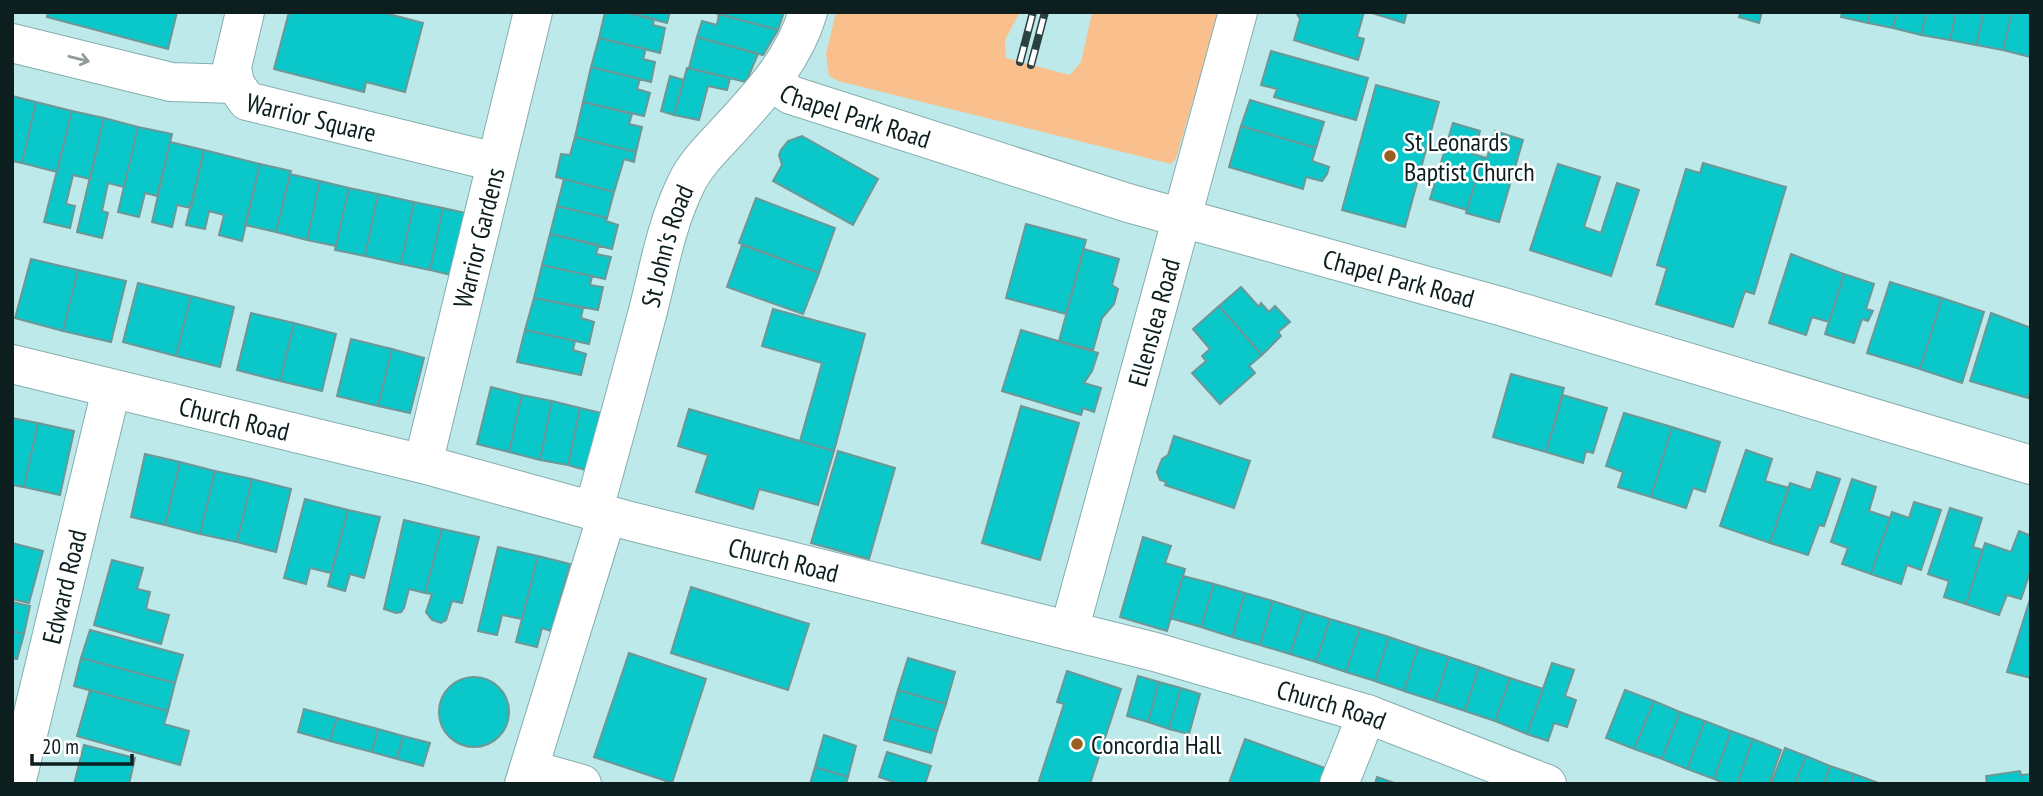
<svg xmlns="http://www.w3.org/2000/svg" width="2043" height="796" font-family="'PT Sans Narrow',sans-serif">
<rect width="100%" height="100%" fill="#bee9ea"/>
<path fill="#f9c08e" d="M836,12H1020L1005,40L1006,58L1070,75L1081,62L1092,12H1219L1176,158L1171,164L838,81L829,76L826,54Z"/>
<path fill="#0ac7ca" stroke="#6d9797" stroke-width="2" d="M48,12H177L168,49L47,17Z
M289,12H381L423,23L405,92L366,82L364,92L274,69Z
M605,12H625L654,19L653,25L665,28L660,53L599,38Z
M625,12H670L667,23Z
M711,12H784L778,30Z
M1296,12H1364L1357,37L1364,39L1358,60L1294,40L1300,19Z
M1369,12H1407L1404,23Z
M1741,12H1762L1759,23L1739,17Z
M1842,12H1870L1868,23L1841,17Z
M1870,12H1897L1893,28L1868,23Z
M1897,12H1927L1921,35L1893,28Z
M1927,12H1956L1950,40L1921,35Z
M1956,12H1984L1976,45L1950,40Z
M1984,12H2012L2003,50L1976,45Z
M2012,12H2031L2030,57L2003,50Z
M719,14L778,30L763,55L697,37L702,21L717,25Z
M697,37L758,54L746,82L689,68Z
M599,38L646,49L643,59L655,62L651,82L591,67Z
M1271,51L1368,78L1356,120L1274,97L1277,89L1261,85Z
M591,67L640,79L637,89L650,93L644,116L583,102Z
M687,68L730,78L727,90L708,86L699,120L674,115Z
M670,76L684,80L674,115L661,111Z
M1376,85L1439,102L1405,227L1342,210Z
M12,96L36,102L22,163L12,161Z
M1250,100L1324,122L1316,148L1241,126Z
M36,102L72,111L57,172L22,163Z
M583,102L632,114L629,124L642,127L636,152L575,137Z
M72,111L104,118L90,179L73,175L66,204L75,206L70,228L44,222Z
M104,118L138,127L124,187L108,183L102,211L108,213L102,238L77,232Z
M1453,123L1480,131L1473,154L1483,157L1467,210L1430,199Z
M1241,126L1316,148L1312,161L1329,167L1327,174L1322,181L1306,177L1303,189L1229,167Z
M138,127L172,134L157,196L145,193L139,217L118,212Z
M1495,131L1523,140L1499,222L1466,213L1483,157L1487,158Z
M802,136L878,179L853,225L773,181L782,165L779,155L781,150L788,141Z
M575,137L636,152L634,162L624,159L614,192L556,177L561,154L570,155Z
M170,142L204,150L191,208L177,205L172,227L152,222Z
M204,150L260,164L242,241L219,235L224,215L209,211L205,229L186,225Z
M1703,163L1786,187L1754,294L1745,291L1733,327L1656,304L1667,268L1657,265L1686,169L1700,173Z
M260,164L291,171L276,232L245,225Z
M1558,164L1600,177L1584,227L1601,233L1617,183L1639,190L1611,276L1530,250Z
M290,174L320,181L307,240L276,232Z
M564,179L614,192L607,218L557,206Z
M320,181L349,188L336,246L307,240Z
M349,188L378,194L365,256L335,250Z
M378,194L414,202L401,264L365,256Z
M756,198L835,228L819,273L739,243Z
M414,202L443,208L430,270L401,264Z
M557,206L607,218L606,221L618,225L612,249L550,234Z
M443,208L479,216L464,278L430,270Z
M1026,224L1086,240L1066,314L1006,298Z
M550,234L599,245L596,254L611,257L605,279L542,265Z
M742,245L819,273L803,314L727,287Z
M1084,249L1119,259L1112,285L1118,289L1114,304L1102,318L1093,350L1059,341Z
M1791,254L1844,274L1829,322L1812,317L1806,335L1769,323Z
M31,259L78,270L63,331L15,318Z
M542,265L592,276L590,285L603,287L598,310L534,298Z
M78,270L126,281L111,342L63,331Z
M1844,274L1874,284L1866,309L1873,311L1868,321L1862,319L1854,343L1825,334Z
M1890,282L1942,298L1920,369L1867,353Z
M138,283L191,296L176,356L123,342Z
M1241,287L1259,307L1261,303L1269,312L1275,306L1290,322L1278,332L1281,336L1262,355L1219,306Z
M191,296L234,307L220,367L176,356Z
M534,298L583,308L581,318L594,322L589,344L525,330Z
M1942,298L1984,312L1962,383L1920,369Z
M1219,306L1262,355L1249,366L1255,373L1220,404L1192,373L1206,361L1202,356L1210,349L1193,329Z
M773,309L865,334L834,451L800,441L822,363L762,346Z
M251,313L294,323L280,381L237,370Z
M1991,313L2031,328V390L2028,398L1970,381Z
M294,323L336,334L322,391L280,381Z
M525,330L575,341L573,350L586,354L581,375L517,362Z
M1021,330L1098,353L1092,371L1084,383L1101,388L1094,412L1083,408L1081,415L1002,391Z
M351,339L392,349L378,406L337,396Z
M392,349L424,358L410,413L378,406Z
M1511,374L1564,388L1546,452L1493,437Z
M491,387L522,395L509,452L477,444Z
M522,395L552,401L540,460L509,452Z
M1563,395L1607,408L1593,453L1586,451L1583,463L1546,452Z
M552,401L580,408L568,465L540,460Z
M1021,406L1079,423L1040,560L982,543Z
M580,408L610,415L596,473L568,465Z
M689,409L834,451L818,505L759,489L753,509L696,492L708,455L678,446Z
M1624,413L1672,427L1651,497L1618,487L1623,472L1606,466Z
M12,418L38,423L24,487L12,485Z
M38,423L74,431L60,495L24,487Z
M1672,427L1720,442L1705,492L1693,488L1686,508L1651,497Z
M1174,436L1250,461L1234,508L1165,485L1166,482L1160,480L1157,472L1162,459L1168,455Z
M1746,450L1772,459L1765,481L1789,488L1770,543L1720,526Z
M838,451L895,468L869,559L811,543Z
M145,454L180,462L165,525L131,517Z
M180,462L215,471L200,534L165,525Z
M215,471L252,479L237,542L200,534Z
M1817,472L1840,479L1824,526L1819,525L1808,555L1770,543L1790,483L1811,490Z
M252,479L291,489L276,552L237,542Z
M1852,479L1876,487L1869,511L1890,518L1871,574L1842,564L1848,548L1831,542Z
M305,499L348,510L331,573L310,568L306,584L284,578Z
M1914,502L1941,510L1921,570L1907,565L1901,584L1871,574L1892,512L1909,518Z
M1950,508L1982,518L1973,547L1983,550L1966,604L1944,597L1949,581L1928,574Z
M348,510L380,517L364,578L350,574L345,591L328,586Z
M404,520L442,529L425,593L409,589L404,608L401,612L396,613L384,609Z
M442,529L479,537L462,603L452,601L446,620L441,623L432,620L426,612L432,594L425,593Z
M2019,531L2031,536V569L2021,599L2007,595L1999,615L1966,604L1985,543L2011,552Z
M1143,537L1171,546L1165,563L1185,569L1167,631L1120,617Z
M12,543L43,551L29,603L12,599Z
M498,547L538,556L522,619L502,615L497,635L478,631Z
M538,556L570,564L551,631L542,628L537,647L516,642Z
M112,560L143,568L137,589L150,592L146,609L169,615L161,644L94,625Z
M1183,576L1214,584L1201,627L1170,618Z
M1214,584L1245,593L1232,637L1201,627Z
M691,587L809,624L788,690L671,653Z
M1245,593L1273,601L1260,645L1232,637Z
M2031,596V678L2007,672Z
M1273,601L1304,611L1290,654L1260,645Z
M12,602L30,606L24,634L12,631Z
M1304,611L1330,619L1316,662L1290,654Z
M1330,619L1360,628L1346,672L1316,662Z
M1360,628L1389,637L1375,681L1346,672Z
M90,630L183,655L175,683L81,658Z
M12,631L24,634L17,659L12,658Z
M1389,637L1418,647L1404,691L1375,681Z
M1418,647L1449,657L1435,701L1404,691Z
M629,653L706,679L672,783L594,757Z
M1449,657L1479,667L1465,711L1435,701Z
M81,658L175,683L168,711L74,686Z
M908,658L955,672L946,704L898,690Z
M1552,663L1574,670L1565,696L1576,700L1567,727L1554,723L1548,741L1527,734Z
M1479,667L1510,678L1495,721L1465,711Z
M1067,671L1121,689L1090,784H1038L1064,704L1057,702Z
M1138,676L1159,682L1148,722L1127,716Z
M439 712a35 35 0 1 1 70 0a35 35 0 1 1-70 0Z
M1510,678L1543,689L1527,734L1495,721Z
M1159,682L1181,688L1169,729L1148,722Z
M1181,688L1200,694L1189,734L1169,729Z
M90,690L168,711L164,724L189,731L180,765L77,736Z
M898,690L946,704L937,731L890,718Z
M1625,690L1654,701L1634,749L1606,738Z
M1654,701L1680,712L1662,759L1634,749Z
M304,709L337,718L330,741L298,732Z
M1680,712L1705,721L1687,769L1662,759Z
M337,718L378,729L372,752L330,741Z
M890,718L937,731L931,753L884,740Z
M1705,721L1731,731L1714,779L1687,769Z
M378,729L403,736L397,759L372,752Z
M1731,731L1753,739L1737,784H1725L1714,779Z
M824,735L856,746L848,777L815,767Z
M403,736L430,743L423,766L397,759Z
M1245,739L1325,768L1319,784L1229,783Z
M1753,739L1781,750L1769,784H1737Z
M84,745L135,758L129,784H74Z
M1785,748L1806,756L1795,784H1771Z
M887,752L931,766L925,784H899L879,777Z
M1806,756L1830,766L1824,784H1795Z
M1830,766L1854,774L1851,784H1824Z
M815,767L848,777L846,784H810Z
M2020,771L2021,775L2031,774V784H1987L1986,776Z
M1854,774L1881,784H1851Z
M1377,777L1397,784H1375Z"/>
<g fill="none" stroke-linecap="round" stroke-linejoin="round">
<defs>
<g id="minor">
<path id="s1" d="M245,12L232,67L235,84L247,101L495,162"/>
<path d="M12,43L171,82L235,84"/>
<path id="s2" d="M772,82L791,95L1128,203L1500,306L2031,465"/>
<path id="s3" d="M12,364L423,464L630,521L1155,652L1367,714L1547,784"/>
<path id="s4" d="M423,464L533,12"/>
<path id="s5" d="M593,512C612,445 630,378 648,311C659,268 666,225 686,184C695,165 710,150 725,134C758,98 794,61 808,12"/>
<path id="s6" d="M1069,631L1238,12"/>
<path d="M529,769L582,784"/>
<path id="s7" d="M16,784L111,390"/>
<path d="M524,784L607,515"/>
<path d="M1339,784L1367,714"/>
</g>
</defs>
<use href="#minor" stroke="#84aeae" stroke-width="40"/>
<use href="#minor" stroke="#fff" stroke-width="38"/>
<defs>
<path id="rail" d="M1020,62L1033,12
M1031,65L1045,12"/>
</defs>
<use href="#rail" stroke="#2b4040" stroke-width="8"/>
<use href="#rail" stroke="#fff" stroke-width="5" stroke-dasharray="16" stroke-linecap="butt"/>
</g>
<defs><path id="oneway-shaft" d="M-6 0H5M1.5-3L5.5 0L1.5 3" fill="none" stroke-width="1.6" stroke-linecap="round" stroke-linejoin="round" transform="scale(1.75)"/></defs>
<use stroke="#929a9a" href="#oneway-shaft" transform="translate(79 59) rotate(14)"/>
<g fill="#9b5e21" stroke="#fff" stroke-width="2.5">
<circle cx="1390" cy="156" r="7"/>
<circle cx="1077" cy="744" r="7"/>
</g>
<g text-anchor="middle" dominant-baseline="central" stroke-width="5" stroke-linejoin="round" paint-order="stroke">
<g font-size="26" fill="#0d1e1e" stroke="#fff">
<text stroke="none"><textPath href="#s1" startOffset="161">Warrior Square</textPath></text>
<text stroke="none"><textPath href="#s2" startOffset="91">Chapel Park Road</textPath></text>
<text stroke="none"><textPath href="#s4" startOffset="233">Warrior Gardens</textPath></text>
<text stroke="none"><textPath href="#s5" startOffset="276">St John's Road</textPath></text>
<text stroke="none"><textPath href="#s2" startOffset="658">Chapel Park Road</textPath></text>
<text stroke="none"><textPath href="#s6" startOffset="320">Ellenslea Road</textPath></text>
<text stroke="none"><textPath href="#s3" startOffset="229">Church Road</textPath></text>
<text stroke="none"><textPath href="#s3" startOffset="796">Church Road</textPath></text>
<text stroke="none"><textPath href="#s7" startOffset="203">Edward Road</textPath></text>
<text stroke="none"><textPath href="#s3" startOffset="1363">Church Road</textPath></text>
</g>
<g font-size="26" fill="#0d1e1e" stroke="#fff" text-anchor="start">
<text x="1404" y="141">St Leonards<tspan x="1404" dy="30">Baptist Church</tspan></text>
<text x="1091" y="744">Concordia Hall</text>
</g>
</g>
<rect width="2043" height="796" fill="none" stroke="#0d1e1e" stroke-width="28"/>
<path d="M32 754v10h100v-10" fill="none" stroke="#0d1e1e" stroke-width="3.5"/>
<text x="42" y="754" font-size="21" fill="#0d1e1e" stroke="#ffffff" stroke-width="5" paint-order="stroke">20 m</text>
</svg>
